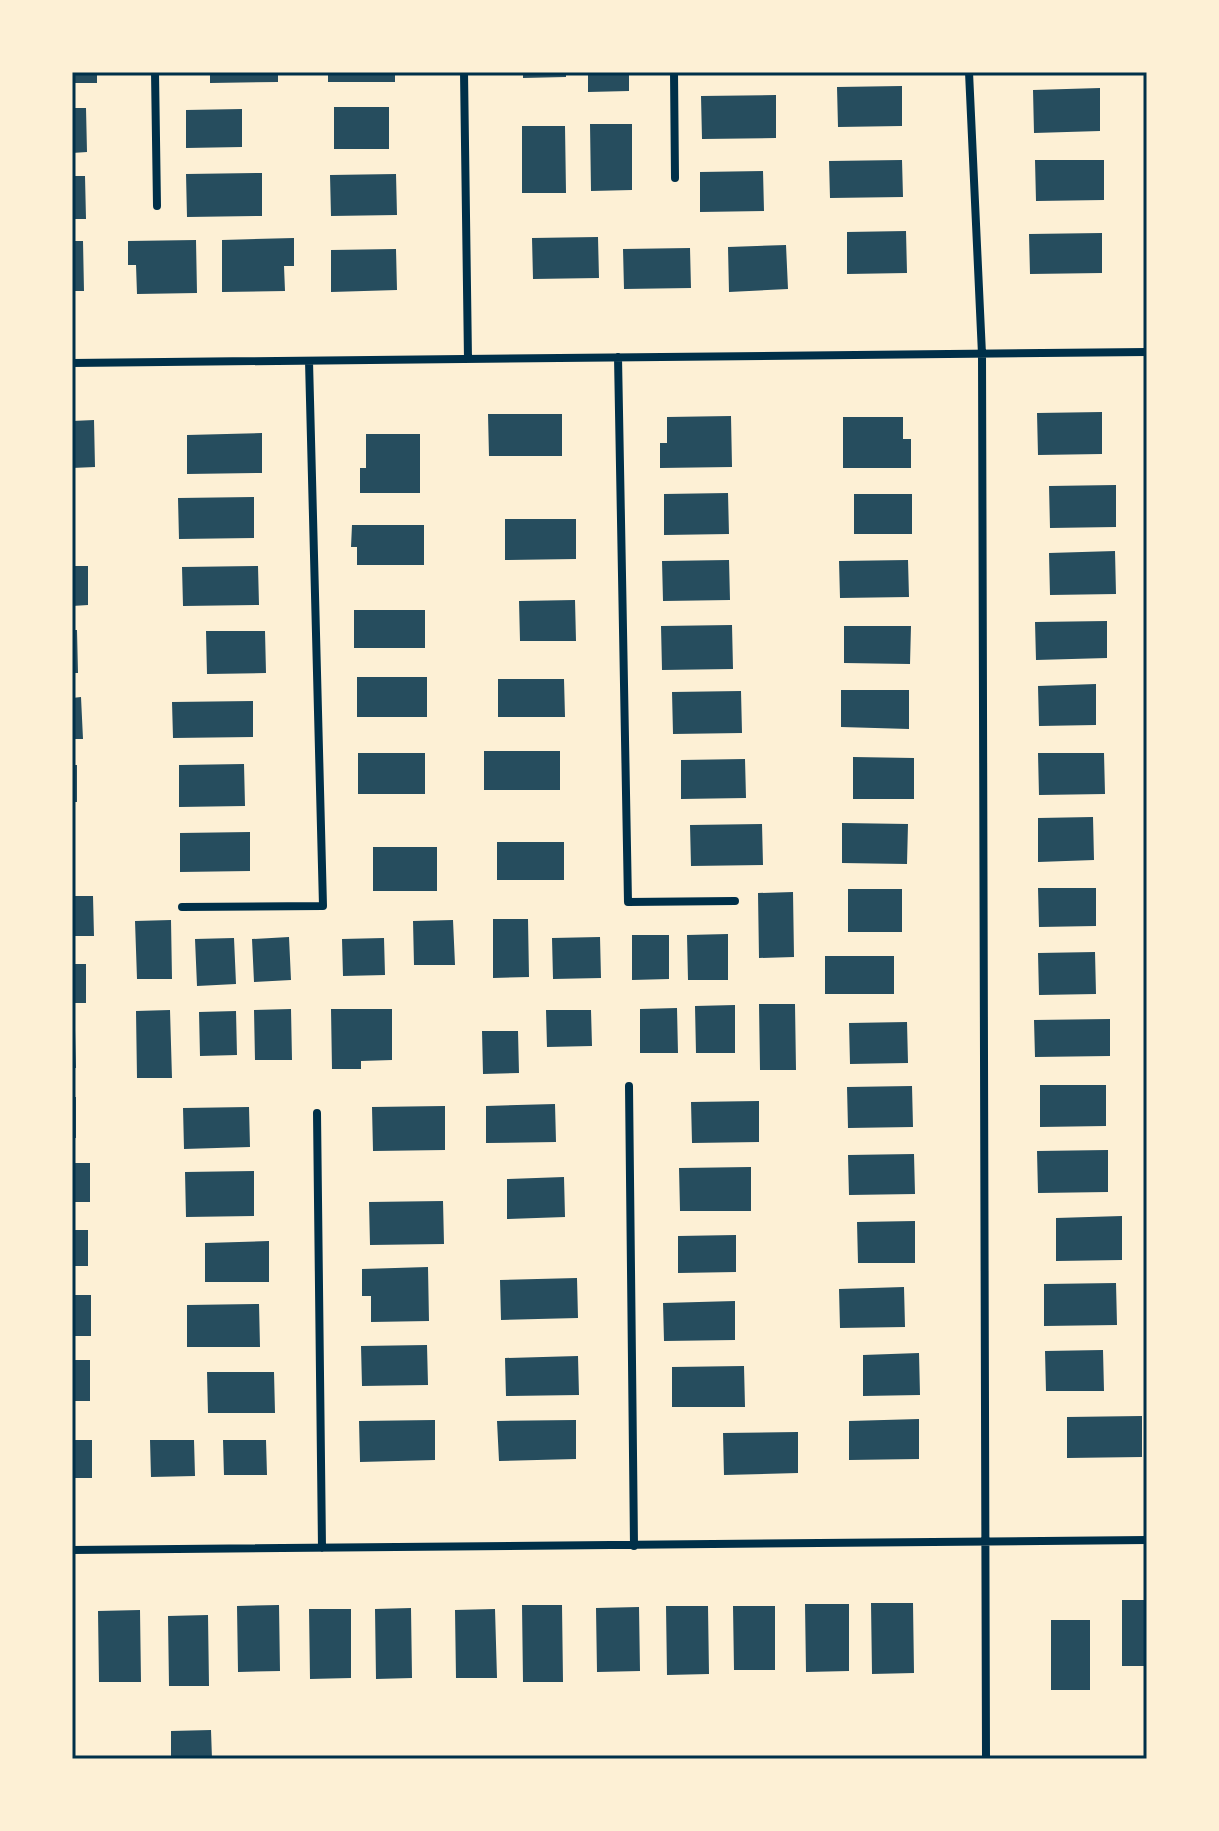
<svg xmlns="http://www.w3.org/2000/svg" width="1219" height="1831" font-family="Overpass,sans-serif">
<rect width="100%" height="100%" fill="#fdf0d5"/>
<path fill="#264d5e" d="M72,72H97V83H72Z
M210,72H278V82L210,83Z
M328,72H395V82H328Z
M523,72H566V77L523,78Z
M588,72H629V91L588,92Z
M902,86V126L838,127L837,87Z
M1100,88V131L1034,133L1033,90Z
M776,95V138L702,139L701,96Z
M334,107H389V149H334Z
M72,108H86L87,152L72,153Z
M242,109V147L186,148V110Z
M590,124H632V190L591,191Z
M522,126H565L566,193H522Z
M902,160L903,197L830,198L829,161Z
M1035,160H1104V200L1036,201Z
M763,171L764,211L700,212V172Z
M262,173V216L187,217L186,174Z
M396,174L397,215L331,216L330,175Z
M72,176H85L86,219H72Z
M906,231L907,273L847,274V232Z
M1102,233V273L1030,274L1029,234Z
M598,237L599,278L533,279L532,238Z
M294,238V266H284L285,291L222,292V240Z
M196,240L197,293L137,294L136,265H128V241Z
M72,241H83L84,291H72Z
M786,245L788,289L729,292L728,247Z
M690,248L691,288L624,289L623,249Z
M396,249L397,290L331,292V250Z
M1102,412V454L1038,455L1037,413Z
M488,414H562V456H489Z
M731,416L732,467L660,468V443H667V417Z
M843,417H903V439H911V468H843Z
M94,420L95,467L72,468V421Z
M262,433V473L187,474V435Z
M366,434H420V493H360V468H366Z
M1116,485V527L1050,528L1049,486Z
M728,493L729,534L664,535V494Z
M854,494H912V534H854Z
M254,497V538L179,539L178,498Z
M505,519H576V559L505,560Z
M352,525H424V565H357V547H351Z
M1115,551L1116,594L1050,595L1049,553Z
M729,560L730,600L663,601L662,561Z
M908,560L909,597L840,598L839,561Z
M72,566H88V605L72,606Z
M258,566L259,605L183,606L182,567Z
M575,600L576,641H520L519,601Z
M354,610H425V648H354Z
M1107,621V658L1036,660L1035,622Z
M732,625L733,669L662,670L661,626Z
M844,626H911L910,664L844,663Z
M72,630H77L78,673H72Z
M206,631H265L266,673L207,674Z
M357,677H427V717H357Z
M498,679H564L565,717H498Z
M1096,684V725L1039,726L1038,686Z
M841,690H909V729L841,727Z
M741,691L742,733L673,734L672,692Z
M81,697L83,739H72V698Z
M253,701V737L173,738L172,702Z
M484,751H560V790H484Z
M358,753H425V794H358Z
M1038,753H1104L1105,794L1039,795Z
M853,757L914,758V799H853Z
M745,759L746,798L681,799V760Z
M244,764L245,806L179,807V765Z
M72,765H77V802H72Z
M1093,817L1094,860L1038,862V818Z
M842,823L908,824L907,864L842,863Z
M762,824L763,865L691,866L690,825Z
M250,832V871L180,872V833Z
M497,842H564V880H497Z
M373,847H437V891H373Z
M1038,888H1096V926L1039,927Z
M848,889H902V932H848Z
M793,892L794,957L759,958L758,893Z
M72,896H93L94,936H72Z
M493,919H528L529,977L493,978Z
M171,920L172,979H137L135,921Z
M453,920L455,965H414L413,921Z
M728,934V980H688L687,935Z
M632,935H669V979L632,980Z
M289,937L291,980L254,982L252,939Z
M600,937L601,978L553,979L552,938Z
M234,938L236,984L197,986L195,939Z
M384,938L385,975L343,976L342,939Z
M1095,952L1096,994L1039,995L1038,953Z
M825,956H894V994H825Z
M72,964H86V1003H72Z
M759,1004H795L796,1070H760Z
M735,1005V1053H696L695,1006Z
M677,1008L678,1053H640V1009Z
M291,1009L292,1060H255L254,1010Z
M331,1009H392V1060L361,1061V1069H332Z
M170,1010L172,1078H137L136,1011Z
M546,1010H591L592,1046L547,1047Z
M236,1011L237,1055L200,1056L199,1012Z
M1110,1019V1056L1035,1057L1034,1020Z
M907,1022L908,1063L850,1064L849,1023Z
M72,1030H75L76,1068H72Z
M482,1031H518L519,1073L483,1074Z
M1040,1085H1106V1126L1040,1127Z
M912,1086L913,1127L848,1128L847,1087Z
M72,1097H76V1138H72Z
M759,1101V1142L692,1143L691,1102Z
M555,1104L556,1142L486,1143V1106Z
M445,1106V1150L373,1151L372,1107Z
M249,1107L250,1147L184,1149L183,1108Z
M1108,1150V1192L1038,1193L1037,1151Z
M914,1154L915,1194L849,1195L848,1155Z
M72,1163H90V1202H72Z
M751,1167V1211H680L679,1168Z
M254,1171V1216L186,1217L185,1172Z
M564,1177L565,1217L507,1219V1179Z
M443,1201L444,1244L370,1245L369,1202Z
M1122,1216V1260L1056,1261V1218Z
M915,1221V1263H858L857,1222Z
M72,1230H88V1266H72Z
M736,1235V1272L678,1273V1236Z
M269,1241V1282H205V1243Z
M428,1267L429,1321L371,1322V1296H362V1269Z
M577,1278L578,1318L501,1320L500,1280Z
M1116,1283L1117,1325L1044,1326V1284Z
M904,1287L905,1327L840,1328L839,1289Z
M72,1295H91V1336H72Z
M735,1301V1340L664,1341L663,1303Z
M259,1304L260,1347H187V1305Z
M427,1345L428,1385L362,1386L361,1346Z
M1103,1350L1104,1391H1046L1045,1351Z
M919,1353L920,1395L863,1396V1355Z
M578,1356L579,1395L506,1396L505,1358Z
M72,1360H90V1401H72Z
M744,1366L745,1407H672V1367Z
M207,1372H274L275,1413H208Z
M1142,1416V1457L1067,1458V1417Z
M919,1419V1459L849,1460V1421Z
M435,1420V1460L360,1462L359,1421Z
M576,1420V1459L499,1461L497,1421Z
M798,1432V1473L724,1475L723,1433Z
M72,1440H92V1478H72Z
M150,1440H194L195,1476L151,1477Z
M223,1440H266L267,1475H224Z
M1122,1600H1147V1666H1122Z
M871,1603H913L914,1673L872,1674Z
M805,1604H849V1671L806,1672Z
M279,1605L280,1671L238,1672L237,1606Z
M522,1605H562L563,1682H523Z
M666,1606H708L709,1674L667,1675Z
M733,1606H775V1670H734Z
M639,1607L640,1671L597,1672L596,1608Z
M411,1608L412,1678L376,1679L375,1609Z
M309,1609H351V1678L310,1679Z
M495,1609L497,1678H456L455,1610Z
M140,1610L141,1682H99L98,1611Z
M208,1615L209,1686H169L168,1616Z
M1051,1620H1090V1690H1051Z
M211,1730L212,1759H171V1731Z"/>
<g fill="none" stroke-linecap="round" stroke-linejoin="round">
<path stroke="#003049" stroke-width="8" d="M155,72L157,206
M464,72L468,359
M674,72L675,178
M969,72L982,354L986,1759
M618,357L628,902L735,901
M72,363L1147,352
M182,907L323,906L309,361
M629,1086L634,1546
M317,1113L322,1548
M72,1550L1147,1540"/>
</g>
<rect width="1219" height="1831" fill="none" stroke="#fdf0d5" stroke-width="148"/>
<rect x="74" y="74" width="1071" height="1683" fill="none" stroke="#003049" stroke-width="3"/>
</svg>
